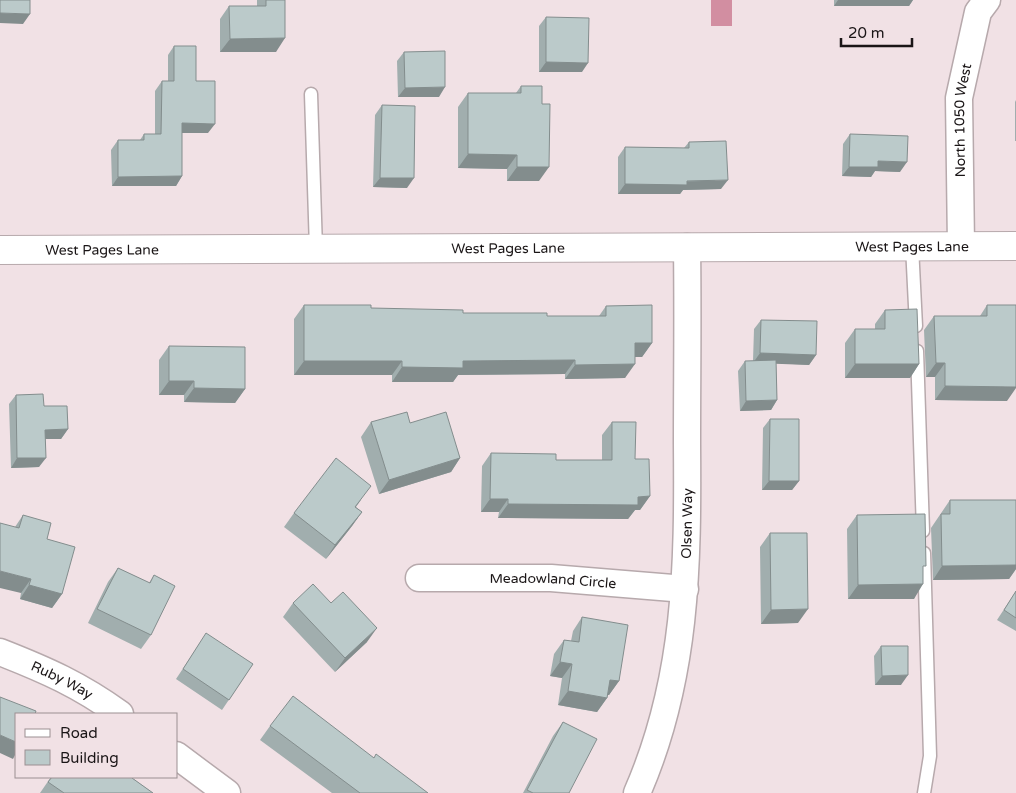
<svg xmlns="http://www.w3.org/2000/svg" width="1016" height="793" font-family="'Varela Round',sans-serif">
<rect width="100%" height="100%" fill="#f1e1e5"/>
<path fill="#d28ea1" d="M711,0H732V26H711Z"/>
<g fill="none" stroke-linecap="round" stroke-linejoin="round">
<defs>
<path id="service" d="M311,94L316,249
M912,246L916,326
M917,351L923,531
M924,553L930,756L924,793"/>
<g id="minor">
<path id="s1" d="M961,246L959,98L978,12L987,0"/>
<path id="s2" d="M419,578H551L685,589"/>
<path id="s3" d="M0,652C46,670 80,685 120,714"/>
<path d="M176,755L227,793"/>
<path id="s4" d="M637,793C687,679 688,565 687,444C687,378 688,312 687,247"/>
</g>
<g id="tertiary">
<path id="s5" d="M0,250L1016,246"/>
</g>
</defs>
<use href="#service" stroke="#b7a9ac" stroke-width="15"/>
<use href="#minor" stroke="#b7a9ac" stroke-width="29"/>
<use href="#tertiary" stroke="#b7a9ac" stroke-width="30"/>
<use href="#service" stroke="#fff" stroke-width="12"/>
<use href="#minor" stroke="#fff" stroke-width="26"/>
<use href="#tertiary" stroke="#fff" stroke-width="28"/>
</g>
<path fill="#a1aeae" d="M257,0H285L276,52H220V19L229,6H257Z
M834,0H913L909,6H834Z
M546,17L582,72H539V26Z
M174,46L196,81L208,133H182V176L176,186H112L111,150L118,140H140L144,134H155V91L162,81H168V55Z
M404,52L439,97H398L397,61Z
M521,86L539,181H507V169L458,168V107L468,93H516Z
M1016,100V141H1015V102Z
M382,105L407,188L373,187L375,115Z
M850,134L900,172L875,171L871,177L842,176L843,144Z
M689,142L721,189L683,190L680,194H618V157L625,147L684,148Z
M304,305L463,313L547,316H599L606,306L652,343L642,357H635L625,378L565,379V374L458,375L453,382H392V375H294V319Z
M987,305L1007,401L935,400V377H926L924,330L934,316H980Z
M885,310L919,364L910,378H845V343L855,329H875V324Z
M761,320L816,355L809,365L776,363L777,400L771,410L740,411L738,371L745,361H753L754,329Z
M169,346L245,389L235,403L184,402V395H159V360Z
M16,395L44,406L68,429L61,439H45L39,467L11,468L9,404Z
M770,419L799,481L792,490H762L763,428Z
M371,422L410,423L460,458L451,472L379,494L361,437Z
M612,422L635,459L650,496L640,510H635L628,519L498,518L499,512H481L482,466L491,453L556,460H602V435Z
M361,500L356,507L362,512L352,526L326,559L284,527L294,513Z
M950,500H1016V569L1009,579L933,580L931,528Z
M23,515L47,539L62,594L52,608L20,599L21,593L15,527Z
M857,515L923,570L914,599H848L847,529Z
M770,533L798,623L761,624L760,547Z
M118,568L149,583L154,575L151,635L141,649L88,623L108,582Z
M1016,591V631L997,620Z
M293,603L367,642L335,672L283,617Z
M582,617L619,681L609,695H607V698L597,712L558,705L562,678L550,676L554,654L564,640L571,641L573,631Z
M200,643L253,664L222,710L176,679Z
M881,646L901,685H875L874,656Z
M563,722L569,793H523L553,736Z
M270,726L374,758L428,793H332L260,740Z
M51,777L132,778L153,793H40Z"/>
<path fill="#838d8d" d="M838,0H913L909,6H834Z
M0,13L30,14L23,24L0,23Z
M285,38L276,52H220L230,39Z
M546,62L588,63L582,72H539Z
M445,87L439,97H398L405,88Z
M182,123L215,124L208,133H176Z
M468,154L517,155L507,169L458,168Z
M878,161L907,162L900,172L875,171L871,177L842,176L849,167Z
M517,167H549L539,181H507Z
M182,176L176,186H112L118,177Z
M380,178H414L407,188L373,187Z
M728,180L721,189L683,190L680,194H618L625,184Z
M635,343H652L642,357H625Z
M760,353L816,355L809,365L753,363Z
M575,360L565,374L458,375L453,382H392L402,367L463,361Z
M304,361H402L392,375H294Z
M936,363H945L935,377H926Z
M635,364L625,378L565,379L575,365Z
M855,364H919L910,378H845Z
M169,381H194L184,395H159Z
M945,386L1016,387V388L1007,401L935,400Z
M194,388L245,389L235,403L184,402Z
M777,400L771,410L740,411L746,401Z
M68,429L61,439H38L45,430Z
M17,458H46L39,467L11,468Z
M460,458L451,472L379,494L389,480Z
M769,481H799L792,490H762Z
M650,496L640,510H635L628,519L498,518L508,504Z
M490,499H508L499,512H481Z
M362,512L352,526L326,559L335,545Z
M1016,565V569L1009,579L933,580L942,566Z
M0,571L31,579L21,593L0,588Z
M923,584L914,599H848L858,585Z
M29,585L62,594L52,608L20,599Z
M808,609L798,623L761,624L771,610Z
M377,628L367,642L335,672L345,658Z
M560,662L572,664L562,678L550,676Z
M908,675L901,685H875L882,676Z
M610,680L619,681L609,695L600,694Z
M568,691L607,698L597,712L558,705Z
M0,735L16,742V753L13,759L0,753Z"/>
<path fill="#bbcaca" stroke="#838d8d" d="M0,0H30V14L0,13Z
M266,0H285V38L230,39L229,6H266Z
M546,17L589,18L588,63L546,62Z
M174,46H196V81H215V124L182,123V176L118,177V140H144V134H161L162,81H174Z
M445,51V87L405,88L404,52Z
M521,86H542V104H550L549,167H517V155L468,154V93H521Z
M382,105L415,106L414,178H380Z
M850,134L908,136L907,162L878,161V167H849Z
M726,141L728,180L687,181V185L625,184V147L689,148V142Z
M304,305H371V308L463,310V313H547V316H606V306L652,305V343H635V364L575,365V360L463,361V368L402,367V361H304Z
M987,305H1016V387L945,386V363H936L934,316H987Z
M917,309L919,364H855V329H885V310Z
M761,320L817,321L816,355L760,353Z
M169,346L245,347V389L194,388V381H169Z
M776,360L777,400L746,401L745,361Z
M43,394L44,406H67L68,429L45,430L46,458H17L16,395Z
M407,412L410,423L446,412L460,458L389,480L371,422Z
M770,419H799V481H769Z
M612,422H636L635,459H649L650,496L638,497V505L508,504V499H490L491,453L556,454V460H612Z
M336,458L371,486L355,507L362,512L335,545L294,513Z
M950,500H1016V565L942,566L941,514H950Z
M925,514L926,566H923V584L858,585L857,515Z
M23,515L51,523L47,539L75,547L62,594L29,585L31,579L0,571V523L19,528Z
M770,533H807L808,609L771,610Z
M118,568L150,583L154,575L175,586L151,635L97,609Z
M313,584L331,603L343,592L377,628L345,658L293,603Z
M1016,591V618L1004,610Z
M582,617L628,625L619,681L610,680L607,698L568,691L572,664L560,662L564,640L579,642Z
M206,633L253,664L229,700L183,669Z
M881,646H908V675L882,676Z
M293,696L374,758L376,754L428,793H360L270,726Z
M0,697L36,711L35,714H16V742L0,735Z
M563,722L597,739L569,793H533L527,790Z
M52,777H133L132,778L153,793H64L48,782Z"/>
<g text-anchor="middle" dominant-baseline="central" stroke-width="4" stroke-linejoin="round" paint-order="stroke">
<g font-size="14" fill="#1a1516" stroke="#f1e1e5">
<text stroke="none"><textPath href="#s1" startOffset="126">North 1050 West</textPath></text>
<text stroke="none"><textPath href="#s5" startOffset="912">West Pages Lane</textPath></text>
<text stroke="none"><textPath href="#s5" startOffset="508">West Pages Lane</textPath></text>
<text stroke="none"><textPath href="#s5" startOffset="102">West Pages Lane</textPath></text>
<text stroke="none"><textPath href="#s4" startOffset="276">Olsen Way</textPath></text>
<text stroke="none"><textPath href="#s2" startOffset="134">Meadowland Circle</textPath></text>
<text stroke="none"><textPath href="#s3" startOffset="68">Ruby Way</textPath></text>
</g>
</g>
<rect x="15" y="713" width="162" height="65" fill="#f1e1e5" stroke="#9b8f92"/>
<rect x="25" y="729" width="25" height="8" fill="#ffffff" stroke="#9b8f92"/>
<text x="60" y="738" font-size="15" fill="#1a1516">Road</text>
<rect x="25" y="750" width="25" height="15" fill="#bbcaca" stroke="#9b8f92"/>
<text x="60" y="763" font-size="15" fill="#1a1516">Building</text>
<path d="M841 38v8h71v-8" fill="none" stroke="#1a1516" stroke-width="2.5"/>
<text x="848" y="38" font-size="15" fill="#1a1516" stroke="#f1e1e5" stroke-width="4" paint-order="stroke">20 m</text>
</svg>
